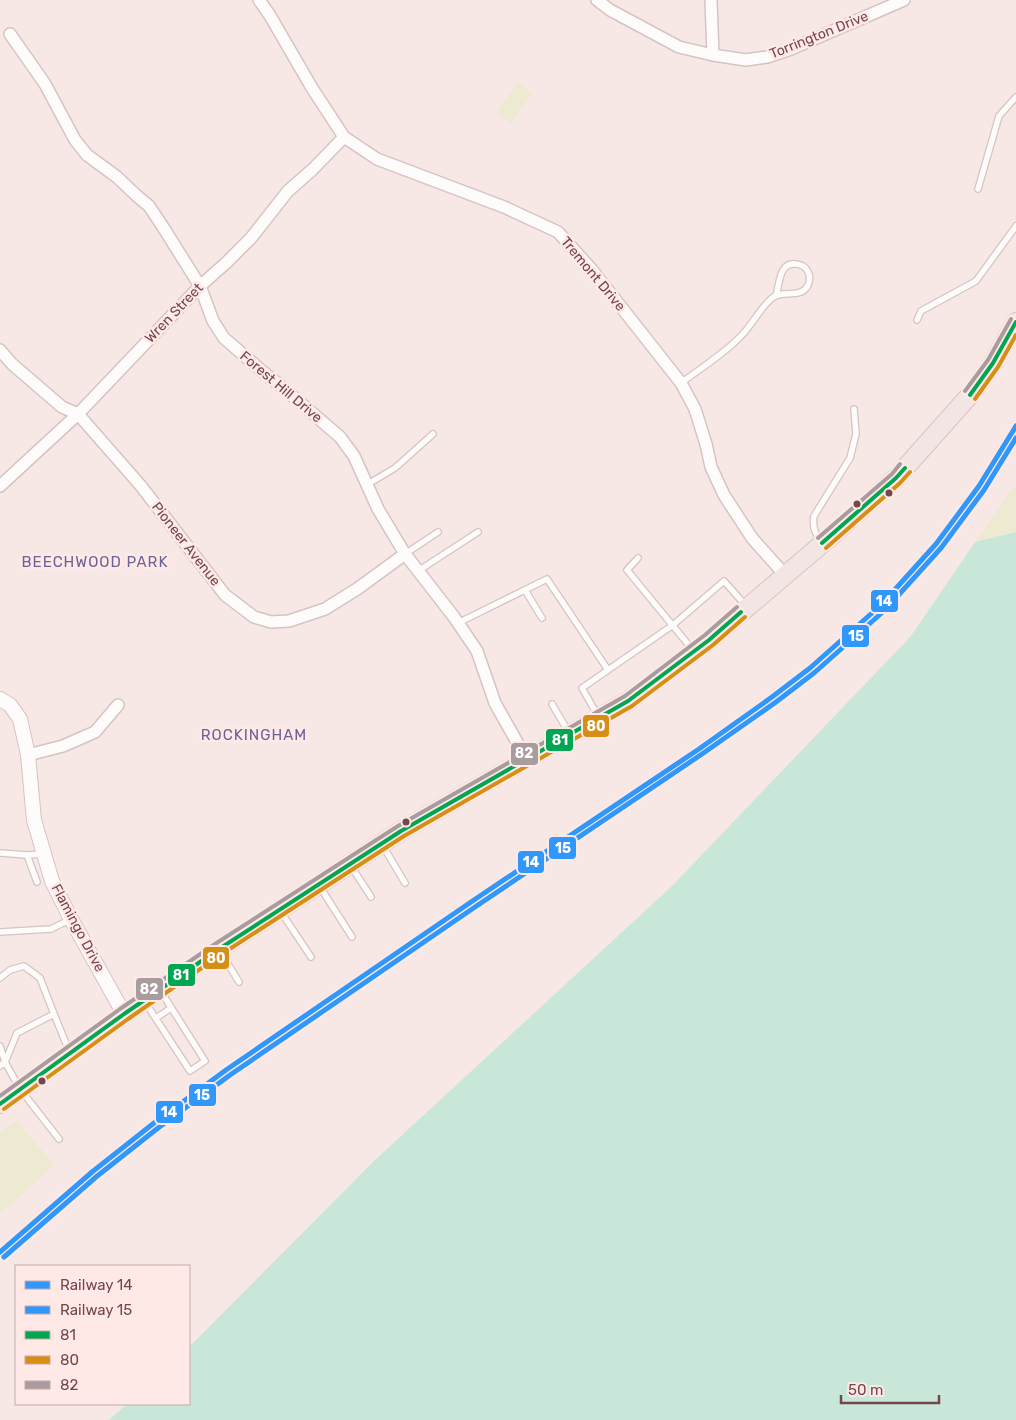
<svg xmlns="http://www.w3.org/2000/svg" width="1016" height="1420" font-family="Rubik,sans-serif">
<rect width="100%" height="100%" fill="#f7e8e6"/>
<path fill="#eee9d1" d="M518,82L533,93L511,123L496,112Z
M1016,484V532L975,542Z
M17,1121L54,1165L0,1214V1132Z"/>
<path fill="#c9e7d9" d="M1016,532V1420H109L127,1404H189V1347L376,1159L672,886L911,636L975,542Z"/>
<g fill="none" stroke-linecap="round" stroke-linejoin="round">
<defs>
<path id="service" d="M978,189L999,116L1016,97
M917,320L921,311L976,281L1016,226
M681,383C701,368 724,354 741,336C753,324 760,308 772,298C783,289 799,299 807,287C813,277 808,265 796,264C779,262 780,283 776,295
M368,484L395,468L433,434
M821,541C815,534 812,526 814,516L850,458L856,434L854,409
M405,554L438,532
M638,558L627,570L692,649
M418,571L478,532
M525,590L542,618
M458,623L547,579L608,670
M552,704L569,733
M598,716L582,688L673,625L724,581L746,606
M383,846L405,883
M0,853L27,855L43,854
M27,855L37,882
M351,866L371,897
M320,887L352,937
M281,912L311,957
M0,932L51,929L71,919
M220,951L239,982
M0,978L10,970L24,966L40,978L54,1014
M145,1002L190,1071L205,1061L160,990
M156,1018L171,1008
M0,1046L5,1062L0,1066
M59,1139L20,1089L5,1062L17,1033L54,1014L69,1051"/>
<path id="minor" d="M259,0L269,14L312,88L344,137L377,159L504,207L558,232L592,270L681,383L695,409L706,444L711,467L724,495L752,538L785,575
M597,0L610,10L679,47L713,55L746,60L767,57L791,49L904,0
M711,0L713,55
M10,34L45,84L75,140L87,155L117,177L137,196L149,206L163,227L200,286L213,321L224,338L262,371L281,386L340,437L354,456L378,509L405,554L454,617L477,651L495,703L527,760
M0,350L12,364L62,407L78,414L141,486L225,595L254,617L271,622L289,621L325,609L357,589L405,554
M0,486L78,414L200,286L226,263L251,238L288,191L313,169L344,137
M28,755L63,746L95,732L118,705"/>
<path id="tertiary" d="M0,699L10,705L20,719L28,755L34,820L52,881L71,919L124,1014"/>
<path id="primary" d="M0,1104L124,1014L219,949L401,831L628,701L709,640L829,538L896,478L970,395L993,363L1016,322"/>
</defs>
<use href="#service" stroke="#d6c3c3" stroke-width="8"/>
<use href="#minor" stroke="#d6c3c3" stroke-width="14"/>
<use href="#tertiary" stroke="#d6c3c3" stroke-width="16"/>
<use href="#primary" stroke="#d5c4c6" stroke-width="20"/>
<use href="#service" stroke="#fefcfb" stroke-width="5.5"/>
<use href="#minor" stroke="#fefcfb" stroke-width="11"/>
<use href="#tertiary" stroke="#fefcfb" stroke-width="14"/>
<use href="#primary" stroke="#f2e5e3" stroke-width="18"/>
<defs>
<path id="bus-1" d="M970,395L993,363L1016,322
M822,543L896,478L905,468
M0,1104L124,1014L219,949L401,831L628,701L709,640L741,612"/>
<path id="bus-2" d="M975,399L998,367L1016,335
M826,548L900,483L910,472
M4,1109L128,1019L222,954L404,836L632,706L713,645L745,617"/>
<path id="bus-3" d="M965,391L988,360L1011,319
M818,538L892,474L900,464
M0,1096L120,1009L215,944L398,826L625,696L705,635L737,607"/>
</defs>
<use href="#bus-1" stroke="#ffe9e7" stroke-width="8"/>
<use href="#bus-2" stroke="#ffe9e7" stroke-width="8"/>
<use href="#bus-3" stroke="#ffe9e7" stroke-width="8"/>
<use href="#bus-1" stroke="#00a651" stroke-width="4"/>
<use href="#bus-2" stroke="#d68e14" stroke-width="4"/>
<use href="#bus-3" stroke="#a99c9e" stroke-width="4"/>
<defs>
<path id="rail-1" d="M0,1252L92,1172L154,1123L226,1070L471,902L699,749L772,697L810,668L881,605L936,544L979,486L1016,426"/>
<path id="rail-2" d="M4,1257L96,1177L158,1128L230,1075L475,907L702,754L776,702L814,673L885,610L941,548L984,490L1016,438"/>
</defs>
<use href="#rail-1" stroke="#ffe9e7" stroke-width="9"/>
<use href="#rail-2" stroke="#ffe9e7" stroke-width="9"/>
<use href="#rail-1" stroke="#3098fc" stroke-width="5"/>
<use href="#rail-2" stroke="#3098fc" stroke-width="5"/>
</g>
<g fill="#74474e" stroke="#ffe9e7" stroke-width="2">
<circle cx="889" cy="493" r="4.5"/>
<circle cx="857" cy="504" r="4.5"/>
<circle cx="406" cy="822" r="4.5"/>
<circle cx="42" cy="1081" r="4.5"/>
</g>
<g text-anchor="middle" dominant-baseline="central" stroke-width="5" stroke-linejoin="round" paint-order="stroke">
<g font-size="14" fill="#74474e" stroke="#ffe9e7">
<text transform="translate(819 35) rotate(-22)">Torrington Drive</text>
<text transform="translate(593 274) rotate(50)">Tremont Drive</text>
<text transform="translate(174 313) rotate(-46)">Wren Street</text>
<text transform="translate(281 387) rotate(40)">Forest Hill Drive</text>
<text transform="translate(186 544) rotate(52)">Pioneer Avenue</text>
<text transform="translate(78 928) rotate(62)">Flamingo Drive</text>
</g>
<g font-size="15" letter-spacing="1" fill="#6a6397" stroke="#ffe9e7">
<text x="95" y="562">BEECHWOOD PARK</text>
<text x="254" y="735">ROCKINGHAM</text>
</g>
</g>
<g stroke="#ffe9e7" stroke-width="2">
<rect x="870" y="589" width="29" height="24" rx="5" fill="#3098fc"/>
<rect x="841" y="624" width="29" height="24" rx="5" fill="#3098fc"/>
<rect x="582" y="714" width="28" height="24" rx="5" fill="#d68e14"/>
<rect x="545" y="728" width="29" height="24" rx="5" fill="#00a651"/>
<rect x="510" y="742" width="29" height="24" rx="5" fill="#a99c9e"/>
<rect x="548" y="836" width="29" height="24" rx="5" fill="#3098fc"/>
<rect x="517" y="850" width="28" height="24" rx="5" fill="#3098fc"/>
<rect x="202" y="946" width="28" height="24" rx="5" fill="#d68e14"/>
<rect x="167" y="963" width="29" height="24" rx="5" fill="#00a651"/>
<rect x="135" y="977" width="29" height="24" rx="5" fill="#a99c9e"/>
<rect x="188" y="1083" width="29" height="24" rx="5" fill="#3098fc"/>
<rect x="155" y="1100" width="29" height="24" rx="5" fill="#3098fc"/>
</g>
<g font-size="14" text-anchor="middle" font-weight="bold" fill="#fff">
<text x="884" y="606">14</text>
<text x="856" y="641">15</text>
<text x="596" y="731">80</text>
<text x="560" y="745">81</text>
<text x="524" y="758">82</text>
<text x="563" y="853">15</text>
<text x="531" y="867">14</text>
<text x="216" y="963">80</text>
<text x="181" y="980">81</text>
<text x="149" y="994">82</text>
<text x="202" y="1100">15</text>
<text x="169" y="1117">14</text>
</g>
<rect x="15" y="1265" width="175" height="140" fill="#ffe9e7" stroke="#c7a8aa"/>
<rect x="25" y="1281" width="25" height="8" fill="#3098fc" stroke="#c7a8aa"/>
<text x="60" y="1290" font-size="15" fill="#74474e">Railway 14</text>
<rect x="25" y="1306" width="25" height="8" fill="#3098fc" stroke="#c7a8aa"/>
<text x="60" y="1315" font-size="15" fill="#74474e">Railway 15</text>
<rect x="25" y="1331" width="25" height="8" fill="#00a651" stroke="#c7a8aa"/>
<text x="60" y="1340" font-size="15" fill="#74474e">81</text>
<rect x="25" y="1356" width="25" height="8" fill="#d68e14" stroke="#c7a8aa"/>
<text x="60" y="1365" font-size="15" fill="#74474e">80</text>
<rect x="25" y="1381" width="25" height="8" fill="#a99c9e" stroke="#c7a8aa"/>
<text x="60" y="1390" font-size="15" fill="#74474e">82</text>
<path d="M841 1395v8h98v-8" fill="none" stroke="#74474e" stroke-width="2.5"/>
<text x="848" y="1395" font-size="15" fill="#74474e" stroke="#ffe9e7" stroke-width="4" paint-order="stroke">50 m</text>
</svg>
